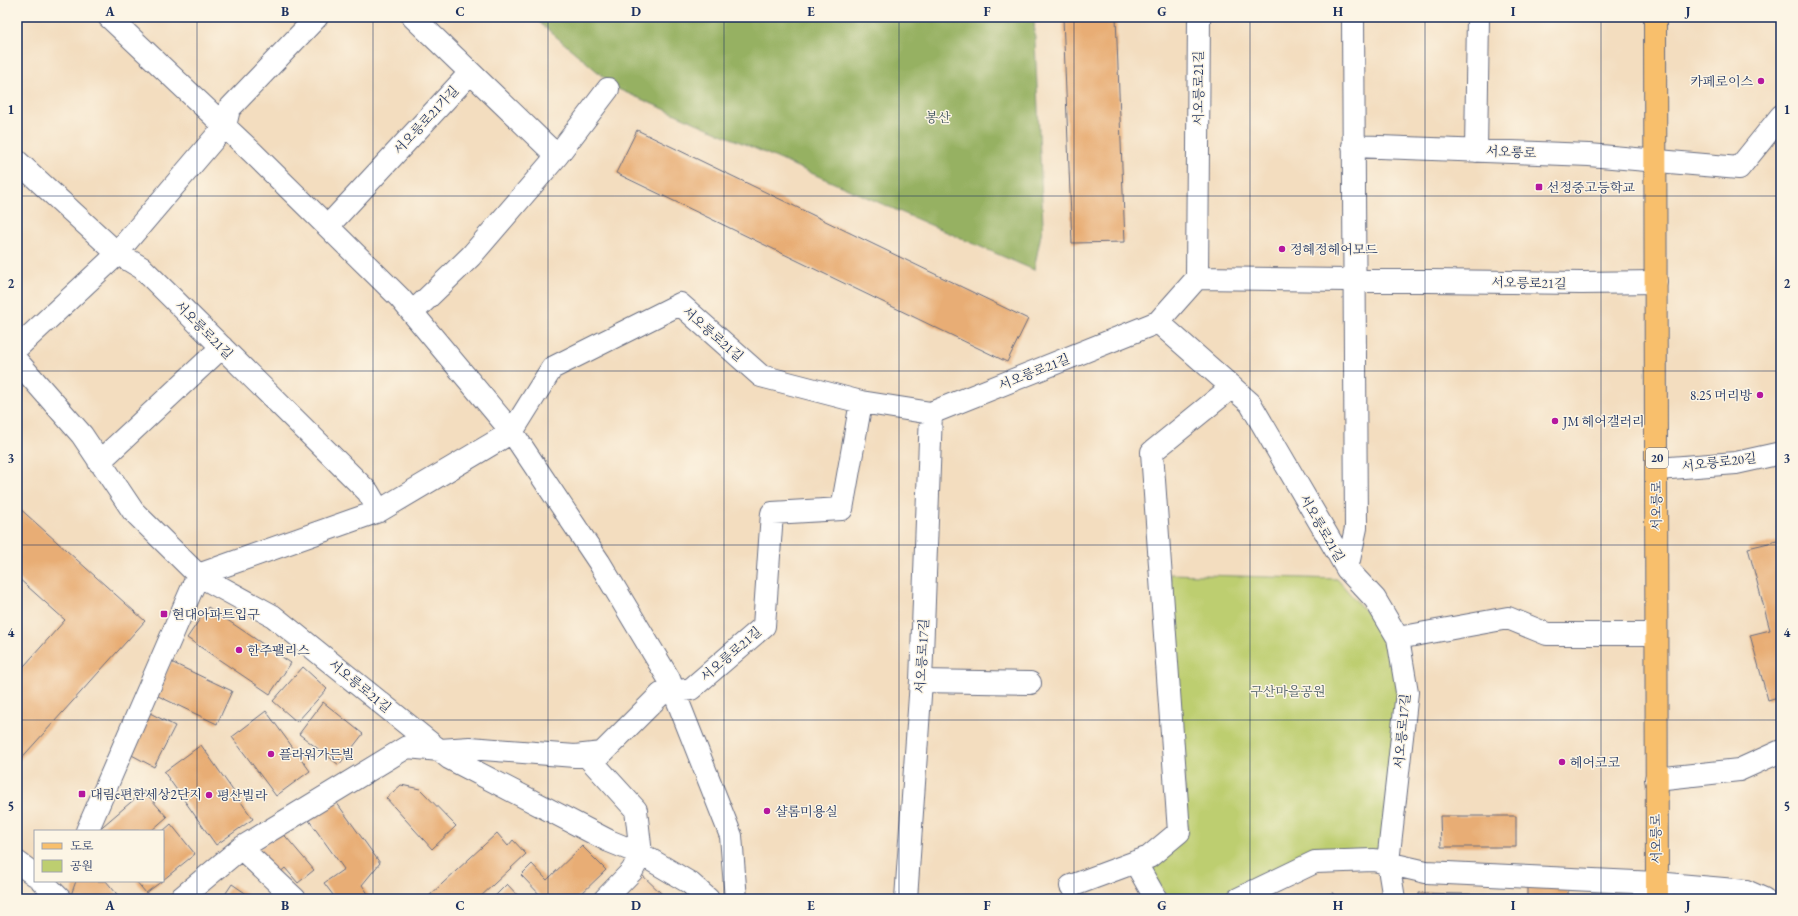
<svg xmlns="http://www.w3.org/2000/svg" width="1798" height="916" font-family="'EB Garamond','Noto Serif KR',serif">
<rect width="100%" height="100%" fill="#fcf5e5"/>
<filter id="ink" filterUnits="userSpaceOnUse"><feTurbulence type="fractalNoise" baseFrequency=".025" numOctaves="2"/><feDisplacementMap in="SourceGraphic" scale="8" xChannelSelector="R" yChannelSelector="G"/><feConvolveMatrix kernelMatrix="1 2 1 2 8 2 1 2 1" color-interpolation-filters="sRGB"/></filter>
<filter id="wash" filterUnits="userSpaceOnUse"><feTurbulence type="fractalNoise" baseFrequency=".012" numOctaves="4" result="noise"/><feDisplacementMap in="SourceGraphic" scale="16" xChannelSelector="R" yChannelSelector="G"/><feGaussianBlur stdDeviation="0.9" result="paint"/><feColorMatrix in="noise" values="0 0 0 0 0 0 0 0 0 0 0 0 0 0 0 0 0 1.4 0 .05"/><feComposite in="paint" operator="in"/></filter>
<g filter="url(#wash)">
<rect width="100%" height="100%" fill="#f3ddbf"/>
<path fill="#bdce70" stroke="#6c7e67" d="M1170,574L1337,579L1365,611L1391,646L1399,686L1380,857L1315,862L1236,899H1168L1148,865L1188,834Z"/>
<path fill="#96b162" stroke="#587060" d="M533,17H1034L1043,224L1034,270L618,89Z"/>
<g id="blocks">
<path fill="#e8ad74" d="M1063,17H1116L1125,242L1072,243Z
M637,130L1028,319L1007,362L616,173Z
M17,506L145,621L17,763V674L65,620L17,577Z
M1781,540V696L1768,700L1750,635L1770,630L1748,548Z
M208,607L291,663L270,694L187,638Z
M171,662L232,691L217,724L156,695Z
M303,667L327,689L297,722L273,701Z
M323,702L363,734L339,765L299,734Z
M266,711L310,771L276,796L232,737Z
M148,712L175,726L154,767L128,753Z
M201,745L253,819L216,845L164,772Z
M401,785L420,789L456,826L432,849L386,798Z
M144,791L167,817L151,831H97Z
M334,799L380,863L362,885L371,898L370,899H336L324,883L344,869L308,819Z
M1440,816H1516V847H1441Z
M171,824L195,854L163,880V831Z
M281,831L314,870L298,883L285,868L277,875L257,851Z
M497,833L508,846L513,840L526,854L478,899H432L429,896Z
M582,846L606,870L576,899H544L521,875L532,864L547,880Z
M639,872L664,896L662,899H616Z
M76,881H106L121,899H74L71,895Z
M136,881H162L146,893Z
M1568,883V899H1527V884Z
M232,884L254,899H222Z
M507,884L521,899H492Z
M1334,893L1336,899H1307V898Z
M1419,893L1511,895V899H1419Z"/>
</g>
</g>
<g filter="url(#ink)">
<use href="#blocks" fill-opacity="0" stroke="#676c80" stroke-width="1"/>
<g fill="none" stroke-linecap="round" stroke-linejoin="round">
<defs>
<path id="minor" d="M109,17L252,152L400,298L512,432L599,562L669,679L731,836L736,899
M413,17L557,156
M1353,146L1589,155L1739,168L1781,116
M1476,151L1478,17
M17,161L117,253L142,268L368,492L379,511
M328,226L470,73
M1197,278L1581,283L1656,282
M413,312L471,256L557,156L608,89
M1158,322L1250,403L1347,569L1375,599L1398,638L1407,692L1388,862L1394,899
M17,348L111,260L225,126L229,109L317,17
M17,361L82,435L133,511L198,575L273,616L449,758L609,841L641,854L690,883L708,899
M99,462L222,347
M1657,469L1736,463L1781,453
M1347,569L1356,528L1353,17
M1398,638L1508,618L1547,634H1656
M921,681L1030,683
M586,755L636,810L641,854L632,871L605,899
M1656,779L1739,770L1781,751
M87,831L198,575L379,511L512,432L552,368L680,304L761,376L861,402L931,413L1158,322L1197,278L1199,17
M241,848L295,899
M17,862L35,875
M1135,862L1156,899
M42,881L60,899
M1071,886L1149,857L1179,832L1152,452L1232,387
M180,899L241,848L407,747L440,750L470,748L575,756L602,753L661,694L691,689L764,626L772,513L842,509L861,402
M906,899L921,681L931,413
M1238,899L1315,862L1374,860L1426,872L1656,883L1746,891L1764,899"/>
<path id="major" d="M1655,17L1657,899"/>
</defs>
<use href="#minor" stroke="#676c80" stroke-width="24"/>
<use href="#major" stroke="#676c80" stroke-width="24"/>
<use href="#minor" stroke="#fff" stroke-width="22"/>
<use href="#major" stroke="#f8bf6c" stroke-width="22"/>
</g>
</g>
<path fill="none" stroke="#1b2f5e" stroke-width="1" stroke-opacity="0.55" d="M197,17V899M373,17V899M548,17V899M724,17V899M899,17V899M1074,17V899M1250,17V899M1425,17V899M1601,17V899M17,196H1781M17,371H1781M17,545H1781M17,720H1781"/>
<g fill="#b5179e" stroke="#fcf5e5" stroke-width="1.5">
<circle cx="1761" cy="81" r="4"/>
<rect x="1535" y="183" width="8" height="8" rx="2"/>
<circle cx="1282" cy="249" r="4"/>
<circle cx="1760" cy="395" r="4"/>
<circle cx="1555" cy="421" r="4"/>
<rect x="160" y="610" width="8" height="8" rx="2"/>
<circle cx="239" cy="650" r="4"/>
<circle cx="271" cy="754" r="4"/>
<circle cx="1562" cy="762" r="4"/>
<rect x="78" y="790" width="8" height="8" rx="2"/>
<circle cx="209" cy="795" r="4"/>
<circle cx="767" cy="811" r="4"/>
</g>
<g text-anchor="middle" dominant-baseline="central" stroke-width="3" stroke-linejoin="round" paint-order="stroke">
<rect fill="#fcf5e5" stroke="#5e6a86" stroke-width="1" x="1646" y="448" width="22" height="20" rx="3"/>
<g font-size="12" font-weight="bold" fill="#1b2f5e">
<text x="1657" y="458">20</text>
</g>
<g font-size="13" fill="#1b2f5e" stroke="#fcf5e5" text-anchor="start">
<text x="1753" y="81" text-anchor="end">카페로이스</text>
<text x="1547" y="187">선정중고등학교</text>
<text x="1290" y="249">정혜정헤어모드</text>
<text x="1752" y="395" text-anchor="end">8.25 머리방</text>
<text x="1563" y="421">JM 헤어갤러리</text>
<text x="172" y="614">현대아파트입구</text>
<text x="247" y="650">한주팰리스</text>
<text x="279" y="754">플라워가든빌</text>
<text x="1570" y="762">헤어코코</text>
<text x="90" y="794">대림e편한세상2단지</text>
<text x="217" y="795">평산빌라</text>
<text x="775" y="811">샬롬미용실</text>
</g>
<g font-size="13" fill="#1b2f5e" stroke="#fcf5e5">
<text transform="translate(1198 88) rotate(-90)">서오릉로21길</text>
<text transform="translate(426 120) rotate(-47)">서오릉로21가길</text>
<text transform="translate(1511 152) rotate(2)">서오릉로</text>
<text transform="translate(1529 283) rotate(1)">서오릉로21길</text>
<text transform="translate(204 330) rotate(45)">서오릉로21길</text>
<text transform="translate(713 334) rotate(41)">서오릉로21길</text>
<text transform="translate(1034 372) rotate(-22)">서오릉로21길</text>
<text transform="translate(1719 462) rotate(-7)">서오릉로20길</text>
<text transform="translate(1656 506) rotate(-90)">서오릉로</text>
<text transform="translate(1322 528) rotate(60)">서오릉로21길</text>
<text transform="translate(731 654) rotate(-41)">서오릉로21길</text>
<text transform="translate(922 656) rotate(-87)">서오릉로17길</text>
<text transform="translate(360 686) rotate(39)">서오릉로21길</text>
<text transform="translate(1402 731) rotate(-85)">서오릉로17길</text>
<text transform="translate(1656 839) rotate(-91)">서오릉로</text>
</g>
<g font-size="13" fill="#445762" stroke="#fcf5e5">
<text x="938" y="117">봉산</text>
<text x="1288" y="691">구산마을공원</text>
</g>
</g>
<rect width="1798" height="916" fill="none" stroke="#fcf5e5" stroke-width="44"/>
<rect x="34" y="830" width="130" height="52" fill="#fcf5e5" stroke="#a2a6af"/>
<rect x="42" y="843" width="20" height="6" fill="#f8bf6c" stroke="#a2a6af"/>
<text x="70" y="850" font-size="12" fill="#1b2f5e">도로</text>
<rect x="42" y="860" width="20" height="12" fill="#bdce70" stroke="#a2a6af"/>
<text x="70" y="870" font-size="12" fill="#1b2f5e">공원</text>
<rect x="22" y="22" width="1754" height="872" fill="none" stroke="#1b2f5e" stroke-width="1.5"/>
<g font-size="13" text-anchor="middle" font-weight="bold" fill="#1b2f5e">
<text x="110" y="16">A</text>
<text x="285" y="16">B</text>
<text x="460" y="16">C</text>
<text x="636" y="16">D</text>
<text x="811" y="16">E</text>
<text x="987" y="16">F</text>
<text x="1162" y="16">G</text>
<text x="1338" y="16">H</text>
<text x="1513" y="16">I</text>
<text x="1688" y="16">J</text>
<text x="11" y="114">1</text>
<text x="1787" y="114">1</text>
<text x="11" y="288">2</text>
<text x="1787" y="288">2</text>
<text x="11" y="463">3</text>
<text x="1787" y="463">3</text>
<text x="11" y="637">4</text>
<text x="1787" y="637">4</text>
<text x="11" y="811">5</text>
<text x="1787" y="811">5</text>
<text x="110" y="910">A</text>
<text x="285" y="910">B</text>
<text x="460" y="910">C</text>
<text x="636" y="910">D</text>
<text x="811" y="910">E</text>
<text x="987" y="910">F</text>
<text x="1162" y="910">G</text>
<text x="1338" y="910">H</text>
<text x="1513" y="910">I</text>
<text x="1688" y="910">J</text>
</g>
</svg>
